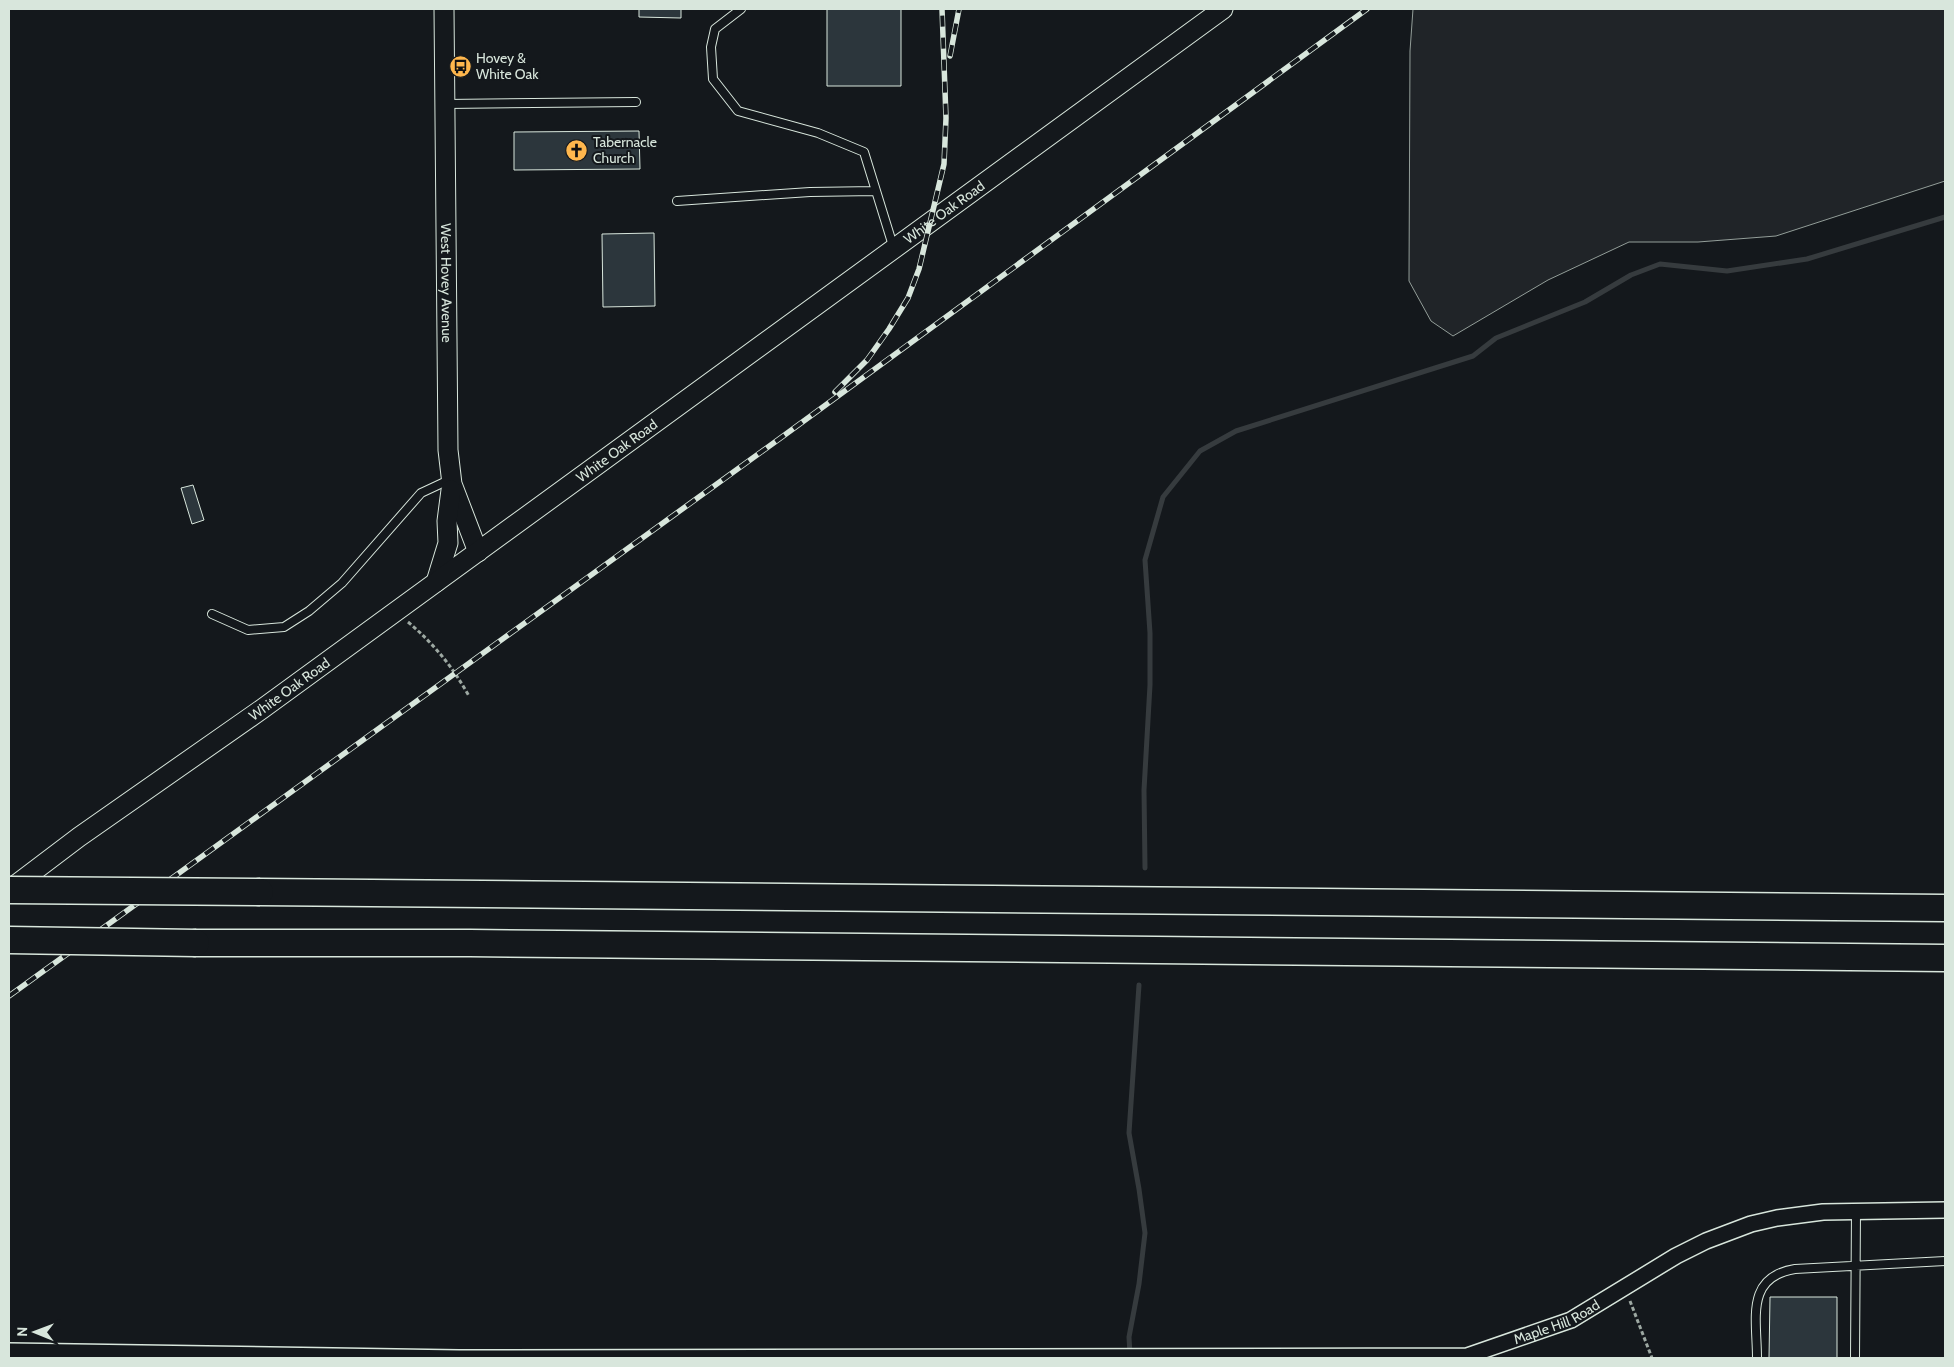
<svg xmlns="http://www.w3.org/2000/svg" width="1954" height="1367" font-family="Cabin,sans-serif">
<rect width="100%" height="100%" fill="#14181c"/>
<path fill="#202428" stroke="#939e99" d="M1413,9H1945V181L1776,236L1698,242H1629L1548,280L1453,336L1431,321L1409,281L1410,51Z"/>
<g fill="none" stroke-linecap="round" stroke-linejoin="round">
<path stroke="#363b3e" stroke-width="5" d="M1145,868L1144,790L1150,685V633L1145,560L1163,497L1200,451L1236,431L1473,356L1496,338L1585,302L1631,275L1660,264L1727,271L1807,259L1945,217
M1130,1354L1129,1337L1139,1284L1145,1233L1139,1189L1129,1133L1139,985"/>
</g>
<path fill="#2c363c" stroke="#d8e6dc" d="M639,9H681V18L639,17Z
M827,9H901V86H827Z
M639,131L640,169L514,170V132Z
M654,233L655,306L603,307L602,234Z
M193,485L204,520L192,524L181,488Z
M1770,1297H1837V1358H1769Z"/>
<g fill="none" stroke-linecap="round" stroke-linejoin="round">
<defs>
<path id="service" d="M741,9L715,29L711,47L713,79L738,111L818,133L864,152L894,249
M446,104L636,102
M677,201L810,192L875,191
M212,614L248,630L284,627L309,611L342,583L421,493L451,479
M1757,1358C1757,1319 1745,1277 1795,1269L1945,1261
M1855,1358L1856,1211"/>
<g id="minor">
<path id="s1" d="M9,1351L459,1358L1467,1356L1571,1320L1676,1256L1706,1241L1751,1224L1777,1218L1823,1212L1945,1210"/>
</g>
<g id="tertiary">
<path id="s2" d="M444,9L448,450L452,484L478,552"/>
<path d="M436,582L448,543L447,521L451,490"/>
<path id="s3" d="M9,890L79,837L262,709L1223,9"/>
</g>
<path id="motorway" d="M260,892L1945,908
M196,943H470L1945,958"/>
</defs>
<use href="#service" stroke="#d8e6dc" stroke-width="10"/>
<use href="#minor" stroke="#d8e6dc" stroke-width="18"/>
<use href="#tertiary" stroke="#d8e6dc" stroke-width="21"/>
<use href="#motorway" stroke="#d8e6dc" stroke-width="29"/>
<path stroke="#9da8a2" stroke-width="3" stroke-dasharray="4 2.5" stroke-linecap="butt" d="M408,622C434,644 452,666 469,696
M1630,1301L1652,1358"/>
<use href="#service" stroke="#14181c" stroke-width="8"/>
<use href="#minor" stroke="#14181c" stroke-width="15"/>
<use href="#tertiary" stroke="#14181c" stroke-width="19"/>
<use href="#motorway" stroke="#14181c" stroke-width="26"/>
<defs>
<path id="rail" d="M950,56L959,9
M835,392L867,360L889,329L908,298L919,269L944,164L946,118L942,9
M9,996L786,434L1367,9"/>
</defs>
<use href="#rail" stroke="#d8e6dc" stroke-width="5.5"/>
<use href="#rail" stroke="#14181c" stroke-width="4" stroke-dasharray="11" stroke-linecap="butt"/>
<defs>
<path id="motorway-bridge" d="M9,890L260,892
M9,940L196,943"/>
</defs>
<use href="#motorway-bridge" stroke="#d8e6dc" stroke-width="29" stroke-linecap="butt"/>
<use href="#motorway-bridge" stroke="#14181c" stroke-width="26"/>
</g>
<defs>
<symbol id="bus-disc" viewBox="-11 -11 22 22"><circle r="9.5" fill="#ffb74d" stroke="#14181c"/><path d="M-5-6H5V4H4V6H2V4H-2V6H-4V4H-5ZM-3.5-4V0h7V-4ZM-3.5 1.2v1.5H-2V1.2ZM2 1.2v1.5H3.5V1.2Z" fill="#111"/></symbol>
<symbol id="church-disc" viewBox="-11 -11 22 22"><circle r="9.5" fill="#ffb74d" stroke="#14181c"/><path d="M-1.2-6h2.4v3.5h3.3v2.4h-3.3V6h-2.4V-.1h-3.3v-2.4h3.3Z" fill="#111"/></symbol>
</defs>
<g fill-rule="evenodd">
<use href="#bus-disc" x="448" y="54" width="25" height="25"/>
<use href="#church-disc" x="564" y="138" width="25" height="25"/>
</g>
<g text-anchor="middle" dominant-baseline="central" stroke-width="4" stroke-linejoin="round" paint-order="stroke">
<g font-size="14" fill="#d8e6dc" stroke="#14181c" text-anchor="start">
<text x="476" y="58">Hovey &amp;<tspan x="476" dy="16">White Oak</tspan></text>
<text x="593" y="142">Tabernacle<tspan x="593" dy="16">Church</tspan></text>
</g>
<g font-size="14" fill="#d8e6dc" stroke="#14181c">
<text stroke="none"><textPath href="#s3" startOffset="1155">White Oak Road</textPath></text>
<text stroke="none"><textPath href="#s2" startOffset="274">West Hovey Avenue</textPath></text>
<text stroke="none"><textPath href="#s3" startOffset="750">White Oak Road</textPath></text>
<text stroke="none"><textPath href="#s3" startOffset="345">White Oak Road</textPath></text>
<text stroke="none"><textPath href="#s1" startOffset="1554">Maple Hill Road</textPath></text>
</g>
</g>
<rect width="1954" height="1367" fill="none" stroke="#d8e6dc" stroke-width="20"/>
<g transform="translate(35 1332) rotate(271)" stroke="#14181c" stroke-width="4" paint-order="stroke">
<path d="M0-4L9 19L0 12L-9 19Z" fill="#d8e6dc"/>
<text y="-8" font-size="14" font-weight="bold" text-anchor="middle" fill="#d8e6dc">N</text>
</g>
</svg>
